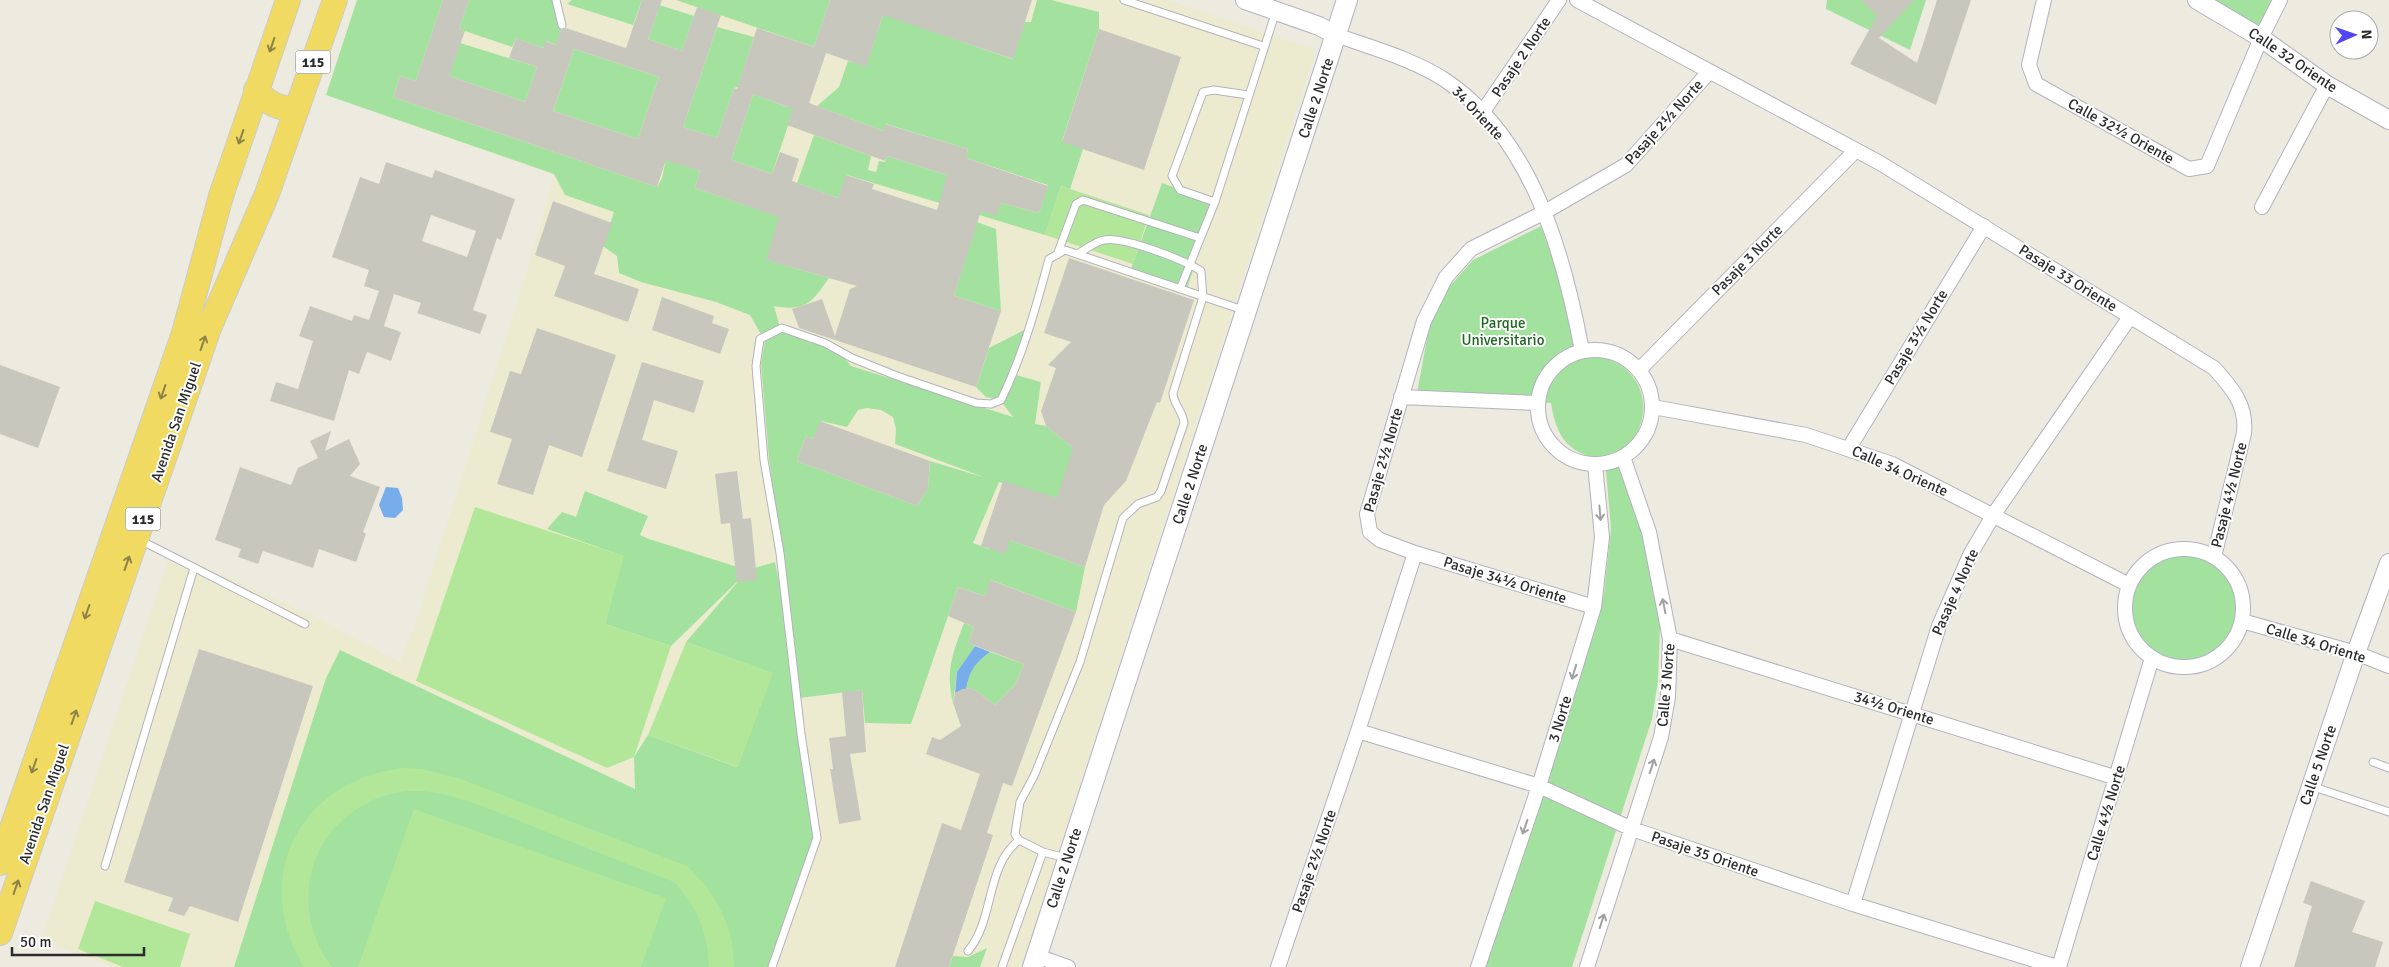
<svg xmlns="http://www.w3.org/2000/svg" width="2389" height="967" font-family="Signika,sans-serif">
<rect width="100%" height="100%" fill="#edeadf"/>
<path fill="#edebcf" d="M357,0H1167L1316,50L1021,967H115L41,941L171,552L312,615L400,662L416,622L530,261L554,175L326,95Z"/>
<path fill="#a3e19e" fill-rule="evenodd" d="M357,0H443L416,81L400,76L393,97L657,187L662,178L666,159L700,171L695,188L780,217L767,260L846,283L829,278C812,302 806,312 774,306L780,328L763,338L750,315L716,302L641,282L619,273L617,256L603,246L614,212L565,195L554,174L326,95Z
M469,0H556L562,27L558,40L562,47L546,41L543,48L516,38L512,47L459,29Z
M572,0H642L633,25L567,4Z
M676,0H830L814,47Z
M888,0L903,21L1012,59L1025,22H1031L1037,0H1051L1099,12V29L1062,141L1083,149L1070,189L1061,186L1045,235L847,175L838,198L797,183L814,135L871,156L868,170L876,172L879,161L885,162L887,156L947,175L1001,203L1039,213L1048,185L966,158L968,149L886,124L883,131L817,106L839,87L848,61L866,66Z
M1827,0H1926L1910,50L1826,9Z
M2217,0H2278L2262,27L2215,2Z
M653,3L694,16L682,51L648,39L658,11Z
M717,27L754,37L738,87L734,88L717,138L683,127Z
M460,43L537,67L525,102L449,76Z
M574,49L659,77L638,139L553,111Z
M804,54L811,56L772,174L731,160L753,94L787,107Z
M1162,183L1215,202L1187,289L1131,269Z
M977,222L996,229L1001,311L954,296Z
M1541,226L1566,297L1577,356C1641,349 1668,418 1616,456L1641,526L1660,626L1658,681L1652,719L1572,967H1485L1552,761L1604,594L1611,528L1605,460C1569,455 1556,437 1551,403L1417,393L1429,328L1449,287L1473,260Z
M1028,328L1012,374L1041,382L1035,424L1046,426L1073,448L1078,504L999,482L973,543L989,549L1010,540L1085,567L1076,612L991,580L985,596L958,587L911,724L865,723L862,690L800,698L819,838L775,967H234L326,678L340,650L635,789L634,757L648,735L737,767L772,673L686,642L742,577L671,646L605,624L623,556L547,529L562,512L576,517L585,491L648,516L640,535L649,539L747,570L775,562L796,665L769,459L761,364L765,340L782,331C807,339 835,343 851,366L1013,417L1000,400L986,397L976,387L989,348ZM867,408L881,410L893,417L896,429L895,444L986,478L930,461L928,489L917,506L797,461L806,436L813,439L821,421L847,427L858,410Z
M2125 607a59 59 0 1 1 118 0a59 59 0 1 1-118 0Z
M964,623L974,627L968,643L975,646L957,672L953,703C945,670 953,653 964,623Z
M990,652L1024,664L1015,685L995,705L972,688L966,689C969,671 976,662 990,652Z
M987,948L980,967H949L953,956L968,957Z"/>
<path fill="#b2e79a" d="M1061,186L1149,215L1133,264L1045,235Z
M475,507L624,556L605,624L671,646L634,757L607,768L416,681Z
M686,642L773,673L738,767L648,735Z
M403,768L422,769L458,778L687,866C716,893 734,926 734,967H709C708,934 698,906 674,882C625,863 576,844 527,824C494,811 458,794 422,791C378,788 331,817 315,860C302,896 308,936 332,967H304C249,877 301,780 403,768Z
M414,809L666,898L641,967H358Z
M95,901L190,934L180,967H123L78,949Z"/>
<path fill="#76adea" d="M386,487L398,488L402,498L403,510L395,518L384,517L379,505Z
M975,646L990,652C976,662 969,671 966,689L955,693L957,672Z"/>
<path fill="#c8c7be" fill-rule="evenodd" d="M443,0H469L459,29L465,31L449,76L525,102L537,67L509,58L516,38L543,48L545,41L556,45L561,30L566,28L626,48L642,0H662L648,39L682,51L697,7L721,15L683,127L717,138L734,88L737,89L757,28L814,47L830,0H1032L1013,59L883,15L866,67L826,53L809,103L883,131L885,124L968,149L966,158L1048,186L1039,213L1001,203L996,216L981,211L954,296L1001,311L976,387L799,328L792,309L822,299L835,336L850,289L857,286L766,260L779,217L695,188L700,171L666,160L657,187L393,97L400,76L416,81ZM574,49L659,77L638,139L553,111ZM753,94L793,109L787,125L885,161L887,156L947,175L937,210L872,189L874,184L846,175L838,198L792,181L799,159L780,152L772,174L731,160Z
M1861,0H1914L1879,38L1917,63L1937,0H1971L1936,105L1850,64L1877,16Z
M1099,29L1181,57L1144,170L1062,142Z
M386,162L432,178L435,170L515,199L501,240L497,238L473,310L487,315L480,334L417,313L421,303L394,294L384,326L401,332L391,361L367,352L359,374L349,370L334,421L270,401L276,382L298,389L313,341L299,336L310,306L352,321L354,315L369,320L379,291L364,286L369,270L332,257L360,177L379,184ZM431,215L476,231L467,257L422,241Z
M553,201L612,223L594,274L639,289L628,322L554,296L565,266L535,255Z
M1069,258L1194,300L1160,403L1157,402L1126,481L1104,505L1085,567L1010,540L1005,554L981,546L1003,481L1057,498L1073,448L1046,426L1041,411L1056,368L1048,365L1071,342L1044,333Z
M662,297L714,316L712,323L729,329L720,354L652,330Z
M537,328L616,355L582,457L549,445L533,495L497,484L512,439L490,432L510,371L521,374Z
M642,362L704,381L694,413L654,400L642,440L678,451L666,489L607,471Z
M0,365L60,387L38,448L0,434Z
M820,421L930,461L928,489L917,506L797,461L806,436L813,439Z
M331,431L325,451L349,439L360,464L350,476L380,487L363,532L366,534L356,562L319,549L313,568L263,551L258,564L238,557L241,549L215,540L240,467L291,485L298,468L318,458L310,441Z
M737,471L743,519L751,518L757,580L737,582L730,523L721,524L715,474Z
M990,580L1076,612L1012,786L1003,783L987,833L993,835L949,967H895L942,823L961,830L980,774L926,754L932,737L940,740L961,726L953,703L955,693L962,689L972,688L995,705L1015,685L1024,664L968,643L974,627L948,616L958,587L985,596Z
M199,649L313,686L238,922L190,906L184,916L168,911L173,898L124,882Z
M862,690L866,752L850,754L861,820L839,824L830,769H833L829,738L846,736L842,692Z
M2311,881L2365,901L2352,932L2383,942L2375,967H2294L2312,906L2303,903Z"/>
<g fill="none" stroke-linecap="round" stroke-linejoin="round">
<defs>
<path id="service" d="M556,0L562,25
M1124,0L1263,46
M1215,202L1180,190L1172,176L1203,92L1214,90L1248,95
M1057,255L1076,204L1083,200L1200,238
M1180,289L1215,202L1276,11
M140,540L305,624
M2373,762L2389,768
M2311,786L2389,812
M1043,852L1066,858
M105,866L194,568
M968,951C995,919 985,867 1019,840
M772,967L817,838L801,734L780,553L764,460L756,366L760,339L782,328L825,343L852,358L897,376L976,403L991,404L1001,400C1023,355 1036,307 1049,259L1065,250L1243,310
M1002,967L1043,852L1019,840L1015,834L1020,802L1034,776L1080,662L1123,518L1138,504L1157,497L1161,491L1184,423C1183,411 1173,404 1173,393L1203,297L1201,271C1184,260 1123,236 1104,240C1096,241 1085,250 1077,254"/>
<path id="minor" d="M1577,0L1880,163L2214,368C2232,388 2247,405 2244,433L2214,557
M2044,0L2029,65L2036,84L2189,169L2207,166L2261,38L2280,0
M1336,35C1372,48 1413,59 1445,80C1532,138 1564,254 1582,351
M1482,113L1559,0
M2262,207L2327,85
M1538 407a57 57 0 1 1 114 0a57 57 0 1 1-114 0Z
M1639,370L1855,151
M1401,397L1538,403
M1653,407L1806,435L1892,464L2129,585
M1849,448L1984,226
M2125 608a59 59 0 1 1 118 0a59 59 0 1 1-118 0Z
M1594,607L1415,553L1380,540L1370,532L1367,514L1424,321L1446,277L1471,249L1543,213L1626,165L1709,72
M2242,621L2356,653L2389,666
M1670,639L2117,778
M1358,731L1539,786L1632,829L1853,904L2057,967
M1853,904L1939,626L1970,555L1994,514L2130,317
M1037,956L1068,967
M1278,967L1358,731L1415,553
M1478,967L1539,786L1594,607L1602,537L1595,464
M1587,967L1661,737L1668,697L1670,639L1649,532L1623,457
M2059,967L2152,658"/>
<path id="tertiary" d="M1245,0L1319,26L1336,35
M2197,0L2261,38L2327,85L2389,120
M2250,967L2356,653L2389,563"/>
<path id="secondary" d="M1033,967L1347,0"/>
<path id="trunk" d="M256,90C268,104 279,109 297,109
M0,863L184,333L221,196L288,0
M0,933L209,328L267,194L335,0"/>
</defs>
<use href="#service" stroke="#b3b2be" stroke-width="9"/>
<use href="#minor" stroke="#b3b2be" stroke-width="16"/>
<use href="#tertiary" stroke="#b3b2be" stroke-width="20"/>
<use href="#secondary" stroke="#b3b2be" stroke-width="22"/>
<use href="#trunk" stroke="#ccc" stroke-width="26"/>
<use href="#service" stroke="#fff" stroke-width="7"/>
<use href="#minor" stroke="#fff" stroke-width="14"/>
<use href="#tertiary" stroke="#fff" stroke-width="18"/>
<use href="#secondary" stroke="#fff" stroke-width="20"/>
<use href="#trunk" stroke="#f0da62" stroke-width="24"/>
</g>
<defs><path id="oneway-shaft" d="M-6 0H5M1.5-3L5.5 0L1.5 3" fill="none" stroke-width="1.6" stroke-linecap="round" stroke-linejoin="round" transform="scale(1.25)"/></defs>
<g stroke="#8e8347">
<use href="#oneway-shaft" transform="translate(272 45) rotate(109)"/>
<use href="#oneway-shaft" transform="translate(241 137) rotate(109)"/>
<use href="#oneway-shaft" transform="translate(203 343) rotate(-71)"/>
<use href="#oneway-shaft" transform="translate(163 392) rotate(109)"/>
<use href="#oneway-shaft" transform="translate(127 563) rotate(-71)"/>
<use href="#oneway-shaft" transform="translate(87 612) rotate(109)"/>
<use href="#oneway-shaft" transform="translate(74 717) rotate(-71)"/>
<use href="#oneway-shaft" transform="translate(34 766) rotate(109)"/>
<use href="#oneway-shaft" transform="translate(16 887) rotate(-71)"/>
</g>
<g stroke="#a0a0a0">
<use href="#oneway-shaft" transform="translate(1600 513) rotate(85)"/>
<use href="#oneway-shaft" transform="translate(1664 606) rotate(-101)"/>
<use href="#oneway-shaft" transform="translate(1574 672) rotate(107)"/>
<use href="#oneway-shaft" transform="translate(1652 766) rotate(-72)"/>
<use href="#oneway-shaft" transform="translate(1525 827) rotate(109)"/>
<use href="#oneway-shaft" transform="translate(1602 921) rotate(-72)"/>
</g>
<g text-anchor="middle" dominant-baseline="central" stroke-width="4" stroke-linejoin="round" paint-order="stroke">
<g fill="#fff" stroke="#6b6b6b" stroke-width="1">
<rect x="295.5" y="50.5" width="35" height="23" rx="4"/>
<rect x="125.5" y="507.5" width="35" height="23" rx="4"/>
</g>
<g font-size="14" font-weight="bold" fill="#2c2c2c">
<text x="313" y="62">115</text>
<text x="143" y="519">115</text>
</g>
<g font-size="15" fill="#2c2c2c" stroke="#fff">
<text transform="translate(1521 57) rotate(-56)">Pasaje 2 Norte</text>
<text transform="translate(2293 60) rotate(34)">Calle 32 Oriente</text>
<text transform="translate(1316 98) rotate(-72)">Calle 2 Norte</text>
<text transform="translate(1478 113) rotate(47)">34 Oriente</text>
<text transform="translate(1664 122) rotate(-48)">Pasaje 2½ Norte</text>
<text transform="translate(2121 131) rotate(29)">Calle 32½ Oriente</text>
<text transform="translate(1747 260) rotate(-45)">Pasaje 3 Norte</text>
<text transform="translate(2068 278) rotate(32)">Pasaje 33 Oriente</text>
<text transform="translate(1916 337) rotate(-59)">Pasaje 3½ Norte</text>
<text transform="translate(176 422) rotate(-71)">Avenida San Miguel</text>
<text transform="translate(1383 460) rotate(-74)">Pasaje 2½ Norte</text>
<text transform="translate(1900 471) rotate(24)">Calle 34 Oriente</text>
<text transform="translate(1190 484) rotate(-72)">Calle 2 Norte</text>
<text transform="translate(2229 495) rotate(-76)">Pasaje 4½ Norte</text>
<text transform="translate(1505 580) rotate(17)">Pasaje 34½ Oriente</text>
<text transform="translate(1955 592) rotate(-66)">Pasaje 4 Norte</text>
<text transform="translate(2316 643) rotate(17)">Calle 34 Oriente</text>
<text transform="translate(1666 685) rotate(-85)">Calle 3 Norte</text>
<text transform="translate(1894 708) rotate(17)">34½ Oriente</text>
<text transform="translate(1560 719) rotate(-73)">3 Norte</text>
<text transform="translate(2318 765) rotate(-71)">Calle 5 Norte</text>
<text transform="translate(44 804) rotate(-71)">Avenida San Miguel</text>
<text transform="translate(2106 813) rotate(-73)">Calle 4½ Norte</text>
<text transform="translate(1705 854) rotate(19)">Pasaje 35 Oriente</text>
<text transform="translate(1314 861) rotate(-71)">Pasaje 2½ Norte</text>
<text transform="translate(1064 868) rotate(-72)">Calle 2 Norte</text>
</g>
<g font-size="15" fill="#1e6721" stroke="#fff">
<text x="1503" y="323">Parque<tspan x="1503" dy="17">Universitario</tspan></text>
</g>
</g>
<g transform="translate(2354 35) rotate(88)"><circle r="24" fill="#ffffff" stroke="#ababab"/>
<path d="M0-4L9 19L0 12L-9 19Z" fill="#5246f2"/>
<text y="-8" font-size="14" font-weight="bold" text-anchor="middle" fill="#2c2c2c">N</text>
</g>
<path d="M12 947v8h132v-8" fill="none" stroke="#2c2c2c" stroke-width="2.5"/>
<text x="20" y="947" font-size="15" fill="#2c2c2c" stroke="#ffffff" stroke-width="4" paint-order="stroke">50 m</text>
</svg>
